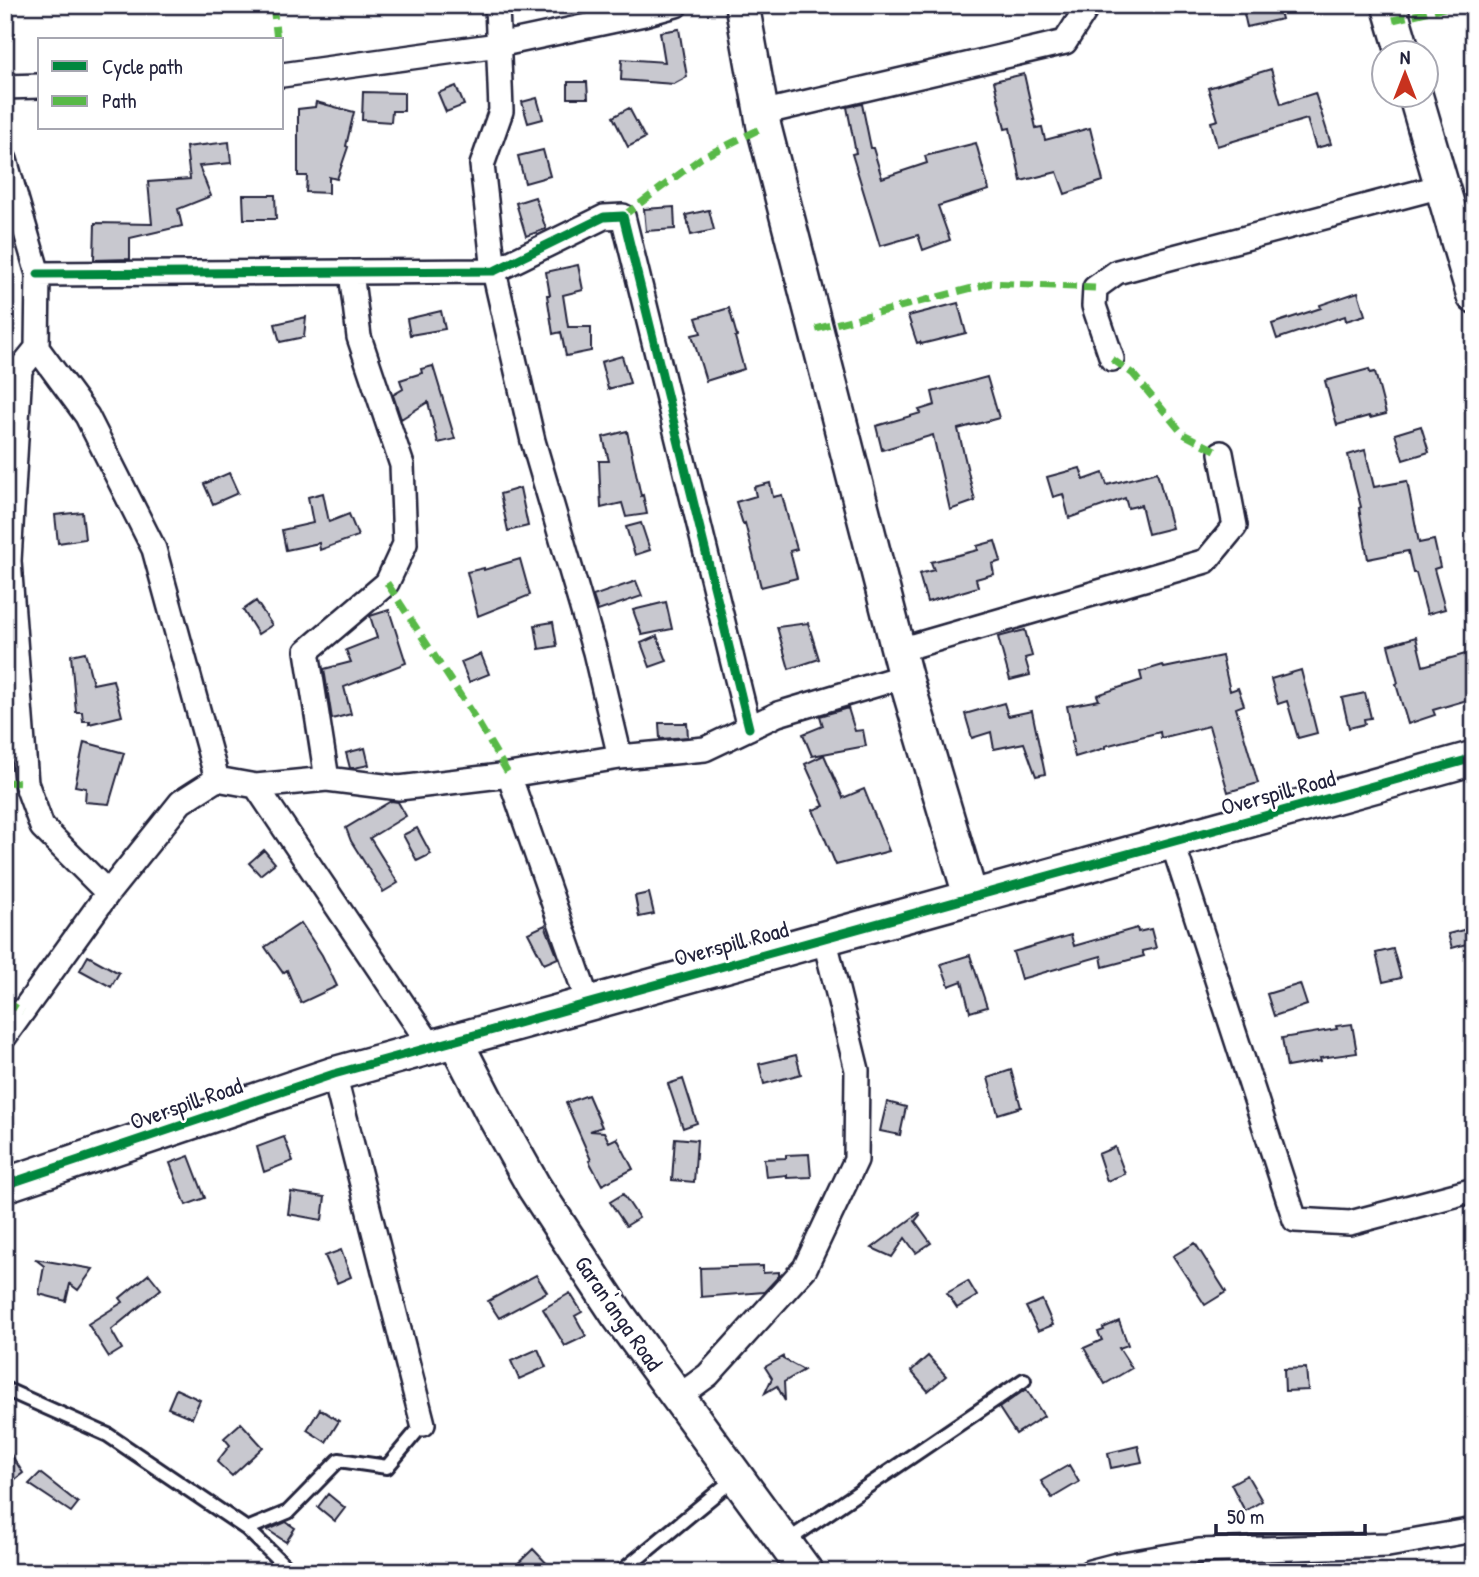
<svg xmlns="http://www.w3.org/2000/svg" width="1479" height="1577" font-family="'Patrick Hand',sans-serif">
<rect width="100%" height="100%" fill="#fff"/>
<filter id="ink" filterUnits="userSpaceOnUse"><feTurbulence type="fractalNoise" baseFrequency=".0143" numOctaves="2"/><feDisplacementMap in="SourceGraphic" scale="14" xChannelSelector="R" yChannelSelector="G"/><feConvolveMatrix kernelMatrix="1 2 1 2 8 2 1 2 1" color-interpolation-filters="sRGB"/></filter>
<g filter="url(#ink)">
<path fill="#c8c8cf" stroke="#22223b" stroke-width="2" d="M1242,5H1278L1282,19L1247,27Z
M679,29L687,77L674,84L621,80L622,59L665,62L660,32Z
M1271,69L1281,104L1315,93L1331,144L1316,148L1307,119L1217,146L1211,122L1218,120L1208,88Z
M1024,74L1036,128L1042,127L1045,140L1090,128L1103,181L1065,194L1057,172L1021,181L1010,128L1005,129L994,81Z
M568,82H587L588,98H568Z
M456,86L464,105L446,112L438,93Z
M363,92L404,93V111H392L391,122L362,120Z
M537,98L543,119L528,123L522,102Z
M316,102L354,112L346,146L348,147L337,179L329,177V193L306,192L307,176H298V109L315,107Z
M862,104L871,148H873L882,178L927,163L925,156L976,143L989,190L938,206L950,240L923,250L918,235L880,246L852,154L856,153L847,107Z
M629,108L645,138L628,147L613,117Z
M229,142L231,163L199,166L211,196L178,209L182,226L130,238V259L94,260L95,223L152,224L148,182L190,179L186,147Z
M543,150L550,176L525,183L518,156Z
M243,195H275L276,219H244Z
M535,197L546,229L526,236L516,203Z
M674,207L675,229L646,231L644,209Z
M709,210L714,230L691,235L686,215Z
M578,265L583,290L563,295L568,327H591V351L566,356L561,332L553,334L547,295H550L546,272Z
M1358,292L1365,315L1346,321L1345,316L1277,339L1272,324L1321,308L1320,305Z
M958,303L966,333L921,344L920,342L917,343L908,316Z
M729,308L737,336L735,337L744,369L706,381L692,335L701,333L696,318Z
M441,311L445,329L410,335L407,319Z
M306,317L304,337L280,342L275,324Z
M622,356L630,383L608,389L601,362Z
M433,366L455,439L438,443L428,402L401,419L393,395L403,389L400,380L422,373L421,369Z
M1369,369L1370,373L1375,372L1386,414L1370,418L1369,416L1337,425L1325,381Z
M987,377L999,418L958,429L975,501L950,510L933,435L882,450L876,426L921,413L919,410L935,405L932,392Z
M1421,426L1429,452L1403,460L1395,434Z
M627,431L641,496L643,495L647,514L626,517L622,503L601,508L599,461H609L603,437Z
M1365,450L1374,487L1407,481L1419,543L1434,540L1440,567L1434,569L1445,609L1427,614L1416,573H1413L1408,551L1368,559L1359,508L1361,507L1348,455Z
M1080,468L1084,480L1103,473L1107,485L1157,472L1172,528L1148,534L1141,505L1128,508L1125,498L1069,518L1063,494L1053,497L1047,477Z
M229,473L238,493L213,504L204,484Z
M770,483L773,497L782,495L789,522L797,549L790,551L797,578L761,587L745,523L743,524L736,502L756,496L754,487Z
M520,488L528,526L508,531L500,494Z
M323,493L329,522L349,514L358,536L320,550L319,543L286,550L282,530L313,523L308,497Z
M82,512L85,539L58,543L55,515Z
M641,523L650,550L635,555L626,527Z
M995,541L1001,561L992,564L994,574L976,579L978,587L927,602L919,574L934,570L931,562L978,550L977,546Z
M520,559L530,595L478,616L467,572L484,568V570Z
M636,581L642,596L598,611L593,596Z
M256,601L272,625L258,634L243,610Z
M666,602L672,629L642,635L633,610Z
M389,610L406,663L344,687L351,714L332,719L324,669L351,662L346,650L377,638L370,616Z
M553,622L557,646L539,649L535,625Z
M808,623L819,659L789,669L777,627Z
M1025,630L1032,656L1025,658L1030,675L1010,680L998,637Z
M657,636L667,661L650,667L641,643Z
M1416,637L1423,666L1469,653L1474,671V698L1433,710L1435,715L1408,724L1396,684L1398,683L1388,645Z
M85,652L93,684L113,680L122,716L89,724L90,721H83L82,712H76L71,655Z
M481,654L489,674L469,682L461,662Z
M1222,656L1230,691L1238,688L1244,705L1236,708L1258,783L1228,792L1209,726L1161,738L1160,732L1105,746V748L1075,757L1071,742H1074L1067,706L1099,700L1097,695L1142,680L1140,672L1163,665L1164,668Z
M1301,670L1317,733L1298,738L1287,701L1278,704L1271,679Z
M1365,693L1371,718L1364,719L1365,724L1349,728L1342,698Z
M1004,703L1008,716L1032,711L1045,774L1036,776L1024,743L994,749L991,732L972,738L965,714Z
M848,708L855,731L863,730L866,746L812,756L803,734L823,726L820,716Z
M659,723H687L688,737L660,739Z
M84,742L124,753L109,804L85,802L86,788L75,786Z
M365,748L369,765L354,768H350L346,753Z
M824,755L843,798L864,789L889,851L836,865L813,810L824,806L805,764Z
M391,801L398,802L406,816L370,838L398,883L383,892L351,841L346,828Z
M417,828L431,854L417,861L403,835Z
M264,850L275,863L260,875L249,863Z
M649,893L654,914L639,917L635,896Z
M301,923L322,955L337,986L301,1003L287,970L283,973L265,947Z
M545,925L558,958L544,964L528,933Z
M1137,928L1138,932L1151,929L1156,948L1142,951L1144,956L1103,967L1101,956L1021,979L1013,952L1071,935L1074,946Z
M1467,929L1470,943L1452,948L1448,934Z
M1393,949L1401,978L1383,982L1376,953Z
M970,955L987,1007L970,1012L962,981L949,986L941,964Z
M88,956L119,973L111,987L80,970Z
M1300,984L1307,1005L1274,1016L1267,994Z
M1352,1024L1357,1053L1320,1058L1321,1061L1287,1067L1282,1038L1337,1029L1336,1026Z
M796,1055L801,1074L764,1084L759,1064Z
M1011,1070L1021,1107L998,1114L988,1078Z
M683,1079L697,1123L683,1128L668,1084Z
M588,1095L602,1127L590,1131L604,1132L609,1142L617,1138L633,1169L602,1185L589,1161L591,1160L566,1103Z
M887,1102L906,1107L900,1135L880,1131Z
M284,1137L293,1161L264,1172L257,1147Z
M675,1138L697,1140L694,1182L672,1180Z
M1115,1147L1125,1174L1107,1181L1098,1154Z
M809,1154L811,1177L787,1178V1175L766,1177L764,1159L786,1158V1155Z
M189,1156L205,1198L186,1205L170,1163Z
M291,1192L325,1197L322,1220L288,1214Z
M623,1194L639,1218L626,1226L610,1202Z
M919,1213L920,1215L915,1221L931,1243L916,1253L905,1238L892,1257L872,1248Z
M1195,1243L1226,1292L1205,1305L1173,1256Z
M341,1250L351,1277L337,1283L325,1256Z
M35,1259L93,1269L78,1290L70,1284L66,1301L39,1294L44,1266Z
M763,1266V1273L779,1272V1276L764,1292L701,1297L700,1268Z
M149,1274L161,1289L111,1330L122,1349L109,1357L88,1324L123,1302L120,1298Z
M536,1275L547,1292L499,1318L488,1301Z
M968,1281L977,1296L957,1308L947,1293Z
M570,1293L582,1312L575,1316L586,1336L565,1346L543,1309Z
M1042,1300L1053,1325L1038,1331L1026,1307Z
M1119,1321L1128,1345L1119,1348L1132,1368L1105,1384L1084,1348L1102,1340L1098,1332L1104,1330L1103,1328Z
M538,1349L546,1367L519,1379L511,1361Z
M928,1356L946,1376L928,1391L911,1371Z
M783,1357V1359L804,1370L784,1382L785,1401L777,1386L765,1393L772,1378L765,1367Z
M1306,1368L1308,1390L1285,1391L1284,1369Z
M176,1389L200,1400L192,1418L168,1408Z
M1026,1389L1044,1416L1016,1434L999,1408Z
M320,1409L339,1421L326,1442L307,1430Z
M241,1423L263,1447L232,1476L217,1462L230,1445L224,1438Z
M5,1445L23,1473L5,1487Z
M1138,1446L1142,1462L1111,1468L1108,1453Z
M1069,1465L1079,1482L1052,1498L1041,1481Z
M40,1473L78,1503L71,1512L29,1484Z
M1247,1475L1262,1501L1245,1511L1231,1484Z
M328,1494L345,1508L335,1521L318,1507Z
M286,1522L295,1528L286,1542L268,1530Z
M533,1549L555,1572H509Z"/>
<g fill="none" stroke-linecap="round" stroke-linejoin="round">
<defs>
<path id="lane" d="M5,1389L108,1435L247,1529L291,1572
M247,1529L288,1512L339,1460L387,1467L423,1424
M787,1541L1024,1380
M621,1572L736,1477"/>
<path id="street" d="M497,5L501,111L482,165L494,271L533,441L595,652L620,757
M282,75L498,45L644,14L676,5
M5,87L40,86
M761,113L1065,42L1086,9V5
M5,160L38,274L37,348L87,416L154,549L217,779L181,802L108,893L5,1036
M38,274L494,271L604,217L623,216L749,728
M37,348L20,369L9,561L26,783L42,827L108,893
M1112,359L1094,306L1095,288L1117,272L1442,186
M899,650L1206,561L1235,526L1221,453
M509,775L588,1002
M217,779L256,786L431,1046
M327,779L307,651L387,583L405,544L402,465L359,337L351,272
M256,786L327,779L399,788L509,775L620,757L705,749L778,714L905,676
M1172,841L1295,1220L1350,1223L1474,1190
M334,1074L423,1424
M678,1397L708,1375L805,1268L856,1160L857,1070L824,937
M1090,1572L1117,1565L1199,1551L1388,1545L1474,1530"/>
<path id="secondary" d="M742,5L764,127L905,676L971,898
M1389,5L1403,52
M1415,94L1474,296
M455,1040L492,1112L534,1187L585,1265L618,1315L806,1572
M5,1185L334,1074L1474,758"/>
</defs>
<use href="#lane" stroke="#22223b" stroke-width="18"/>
<use href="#street" stroke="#22223b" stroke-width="28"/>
<use href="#secondary" stroke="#22223b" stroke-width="38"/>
<use href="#lane" stroke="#fff" stroke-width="12"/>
<use href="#street" stroke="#fff" stroke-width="23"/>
<use href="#secondary" stroke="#fff" stroke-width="33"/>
<path stroke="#58b947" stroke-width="7" stroke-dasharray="14 7" stroke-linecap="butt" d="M273,5L277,40
M1393,20L1456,5
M623,216L701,158L764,127
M816,329L991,283L1095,288
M1112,359L1133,374L1183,434L1221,453
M387,583L479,724L509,775
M5,782L26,783
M5,1001L23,1012"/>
<defs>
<path id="cycleway" d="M38,274L494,271L604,217L623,216L749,728
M5,1185L334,1074L1474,758"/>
</defs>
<use href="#cycleway" stroke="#fff" stroke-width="13"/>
<use href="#cycleway" stroke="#00873e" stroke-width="9"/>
</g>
</g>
<g text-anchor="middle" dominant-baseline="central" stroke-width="5" stroke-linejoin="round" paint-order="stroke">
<g font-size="23" fill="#22223b" stroke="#fff">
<text transform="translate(1278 792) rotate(-15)">Overspill Road</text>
<text transform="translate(731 943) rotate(-15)">Overspill Road</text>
<text transform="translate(186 1103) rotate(-19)">Overspill Road</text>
<text transform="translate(619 1313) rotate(55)">Garan'anga Road</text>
</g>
</g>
<rect width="1479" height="1577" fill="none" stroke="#fff" stroke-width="28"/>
<rect x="14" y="14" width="1451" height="1549" fill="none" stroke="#22223b" stroke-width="2.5" filter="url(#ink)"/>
<rect x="38" y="38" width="245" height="91" fill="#ffffff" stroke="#a7a7b1" stroke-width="2"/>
<rect x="52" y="61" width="35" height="10" fill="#00873e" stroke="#a7a7b1" stroke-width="2"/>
<text x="102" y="74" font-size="21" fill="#22223b">Cycle path</text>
<rect x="52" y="96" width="35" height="10" fill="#58b947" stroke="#a7a7b1" stroke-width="2"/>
<text x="102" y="108" font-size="21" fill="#22223b">Path</text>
<g transform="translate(1405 74)"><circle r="33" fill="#ffffff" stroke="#a7a7b1" stroke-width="2"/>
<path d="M0-5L12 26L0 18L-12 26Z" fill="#c8321e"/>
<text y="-10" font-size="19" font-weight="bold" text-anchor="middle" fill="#22223b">N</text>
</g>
<path d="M1216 1524v10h149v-10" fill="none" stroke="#22223b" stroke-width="3.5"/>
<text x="1227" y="1524" font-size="21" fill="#22223b" stroke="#ffffff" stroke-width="5" paint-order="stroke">50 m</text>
</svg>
